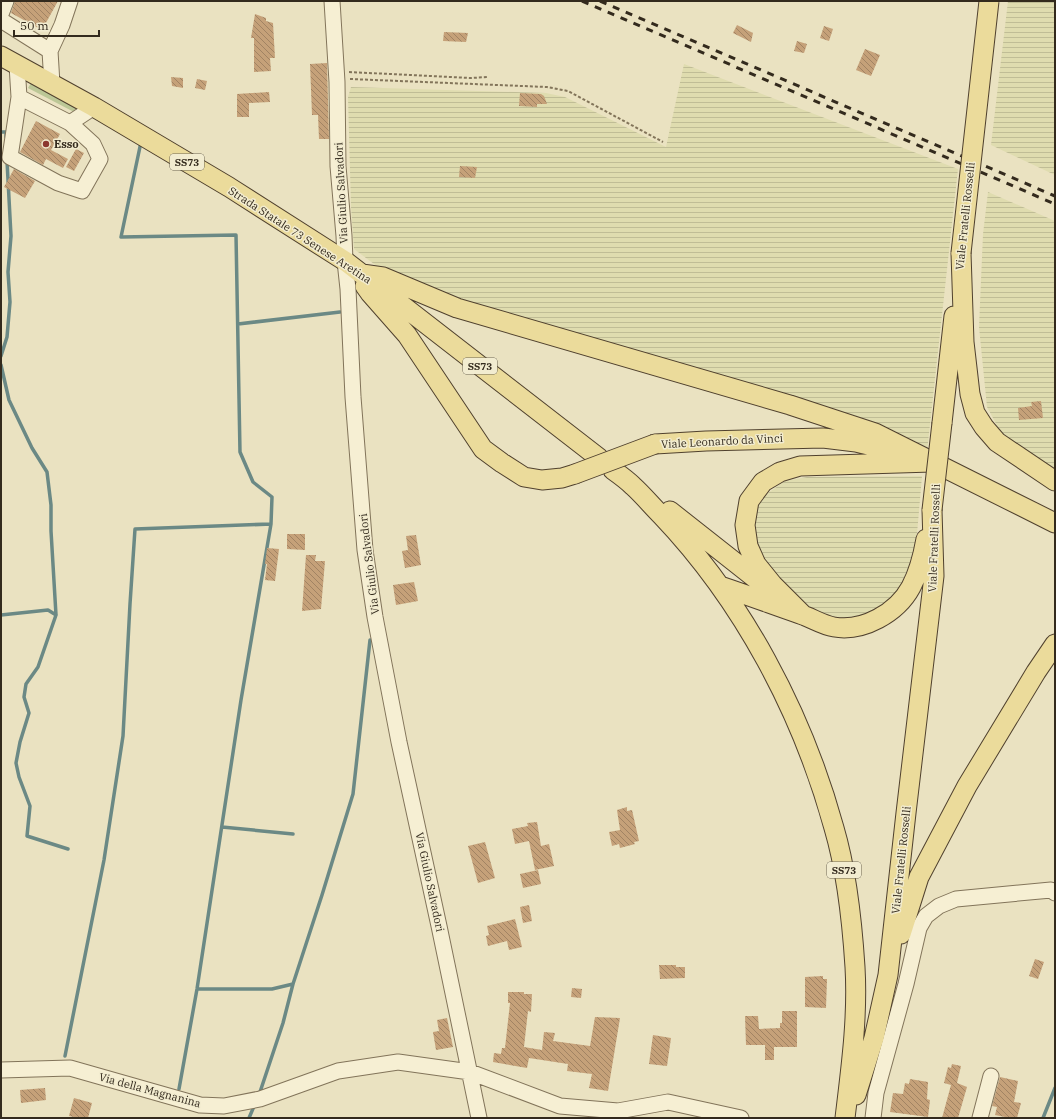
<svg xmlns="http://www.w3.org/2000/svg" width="1056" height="1119" font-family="'IBM Plex Serif',serif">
<defs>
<pattern id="farmland-rules" width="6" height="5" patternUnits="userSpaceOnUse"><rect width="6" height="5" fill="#dfdcaf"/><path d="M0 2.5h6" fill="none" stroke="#c0bd96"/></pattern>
<pattern id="building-back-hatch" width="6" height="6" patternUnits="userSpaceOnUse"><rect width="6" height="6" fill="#c5a179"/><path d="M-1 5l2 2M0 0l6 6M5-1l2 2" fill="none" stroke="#a18363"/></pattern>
</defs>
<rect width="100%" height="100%" fill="#eae2c1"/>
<path fill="url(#farmland-rules)" d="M1008,1H1055V175L991,145Z
M684,64L958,169L927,452L472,305L382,270L354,249L351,207L348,97L351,87L546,93L565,97L666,147Z
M988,192L1055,221V470L1001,433L987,407L979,327L983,234Z
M922,476L916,546L905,587L889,603L865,617L845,622L823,616L786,594L750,539L756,507L768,493L785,481L807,477Z"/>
<path fill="#bcc796" d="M31,83L77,106L74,112L28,88Z"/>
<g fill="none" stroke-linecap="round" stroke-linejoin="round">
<path stroke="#6b8985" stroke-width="3.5" d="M1,132H6V137
M141,142L121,237L236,235L240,452L253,482L272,497L271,524L241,700L197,989L179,1089
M238,324L340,312
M1,356L7,337L10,302L8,272L11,236L7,161
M1,365L9,400L32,448L47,472L51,505V531L56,615L38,667L26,684L24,697L29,713L20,742L16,763L19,777L30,806L27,836L68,849
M1,615L48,610L56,615
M222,827L293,834
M197,989H272L293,984
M65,1056L104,860L123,736L130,604L135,529L271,524
M259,1095L283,1023L293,984L322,895L353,794L370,640
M249,1118L255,1104
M1043,1118L1055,1088"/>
</g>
<path fill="url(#building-back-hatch)" d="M15,1H58L42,30L11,13Z
M255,14L266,18V21L273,23L275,58H270L271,71L254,72V38H251Z
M737,25L753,33L751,42L733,33Z
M824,26L833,29L829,41L820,38Z
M444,32L468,33L466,42L443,41Z
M797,41L807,44L804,53L794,51Z
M865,49L880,55L871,76L856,70Z
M327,63L329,139H319L318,115H312L310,64Z
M171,77L183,78V88L172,86Z
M197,79L207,81L205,90L195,88Z
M269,92L270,102L249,103V117H237V94Z
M520,93L541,94L544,96L547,104H537V107L519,106Z
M36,121L60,134L51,150L68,159L63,168L46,159L43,165L20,152Z
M76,149L84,153L74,171L66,167Z
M460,166L477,167L475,178L459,177Z
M14,169L35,181L25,198L4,187Z
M1041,401L1043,418L1019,420L1018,408L1032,406L1031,402Z
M287,534H305V550L287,549Z
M416,535L421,565L405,568L402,551L408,550L406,536Z
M267,548L279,549L275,581L265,580L267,564H265Z
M306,555H316L315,561H325L321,609L302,611Z
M414,582L418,601L396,605L393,585Z
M627,807V811L632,810L639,841L634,842L635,844L620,848L619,844L612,846L609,832L620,830L617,810Z
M537,822L541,846L549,844L554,866L535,870L529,841L515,844L512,829L528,826L527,823Z
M485,842L495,878L478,883L468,846Z
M538,870L541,884L523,888L520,874Z
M529,905L532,921L523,923L520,907Z
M515,919L522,947L509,950L507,941L488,946L486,936L489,935L487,926Z
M1035,959L1044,962L1038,979L1029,976Z
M659,965H676V967H685V978L660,979Z
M823,976V979H827L826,1008L805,1007V977Z
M572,988L582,989L581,998L571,997Z
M508,992H524V994H532L531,1012L528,1011L524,1047L542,1050L544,1032L555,1033L553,1041L590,1046L595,1017L620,1018L608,1091L589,1088L592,1074L567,1071L568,1064L529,1058L527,1068L493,1062L494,1053L501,1054L502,1048H505L510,1003H508Z
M782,1011H797V1047H774V1060H765V1045H746L745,1016H758L759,1029L780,1028V1023H782Z
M447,1018L453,1047L436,1050L433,1032L439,1031L437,1020Z
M653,1035L671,1038L667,1066L649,1064Z
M952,1064L961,1066L957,1083L967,1087L958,1118H942L951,1085L944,1083L948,1067L951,1068Z
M1000,1077L1018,1081L1014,1102L1021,1103L1017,1118H1010L995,1115L997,1107L992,1106Z
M910,1079L928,1082L927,1099L930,1100L928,1117L890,1112L893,1093L903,1094L905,1083L909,1084Z
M45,1088L46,1100L21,1103L20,1090Z
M74,1098L92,1103L88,1118H78L69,1116Z"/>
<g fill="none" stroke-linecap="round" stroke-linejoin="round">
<defs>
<path id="minor" d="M332,1L337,82L338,166L344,236L345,261L348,289L353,397L365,550L375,617L399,742L439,926L479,1118
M1,14L6,1
M1,20L50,51L52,84
M50,51L62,25L70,1
M17,65L19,97L70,123L94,107
M19,97L10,157L58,183L82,191L100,159L93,144L70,123
M1,1070L70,1068L200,1105L224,1106L260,1099L338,1071L398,1062L470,1072L560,1106L618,1111L668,1102L741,1118
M873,1118L876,1093L906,984L919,928L926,916L939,906L956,899L1051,890L1055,893
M980,1118L991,1076"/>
<path id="major" d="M1,56L94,107L229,187L345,261L599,458
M961,253L964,342L970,394L975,413L984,427L997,442L1055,481
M362,274L383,277L457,308L790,405L875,433L1055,523
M365,286L370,293L407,335L483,449L502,463L524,477L542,480L562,478L575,474
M942,423L954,316
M655,444L706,441L823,438L856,442L889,450H895
M613,470C620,475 627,480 633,486C643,495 651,505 661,515C743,601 802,712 834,828C847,872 852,920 855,967C858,1017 851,1068 845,1118
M670,511L765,586
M720,586C747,595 774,605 800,614C812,618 822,625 834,627C863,632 897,613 911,587C919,572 923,556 926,539
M803,615L773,585L756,564L748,546L745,525L749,501L763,482L780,472L800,466L932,462
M901,934L919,877L967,786L1036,672L1055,644
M856,1095L874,1038L888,975L906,813L934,576L932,510"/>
</defs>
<use href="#minor" stroke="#82745a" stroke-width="17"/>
<use href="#major" stroke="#50412e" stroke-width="21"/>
<path stroke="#82745a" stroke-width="2" stroke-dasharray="3 2" stroke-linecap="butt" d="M349,72L471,78L487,77
M350,79L547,87L568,91L663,142"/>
<use href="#minor" stroke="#f6efd3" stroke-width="15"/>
<use href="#major" stroke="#ebdb9b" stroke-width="19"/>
<path stroke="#332a1d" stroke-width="3" stroke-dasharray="7 7" stroke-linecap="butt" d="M582,1L1055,204
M600,1L1055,196"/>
<defs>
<path id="major-bridge" d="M961,253L989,1
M575,474L655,444
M932,510L942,423"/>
</defs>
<use href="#major-bridge" stroke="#50412e" stroke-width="21" stroke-linecap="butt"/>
<use href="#major-bridge" stroke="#ebdb9b" stroke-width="19"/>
</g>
<circle fill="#8c382f" stroke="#f2ecd0" stroke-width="1.5" cx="46" cy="144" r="4"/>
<g text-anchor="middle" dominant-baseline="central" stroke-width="3" stroke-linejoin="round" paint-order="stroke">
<g fill="#f2ecd0" stroke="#6c6453" stroke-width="1">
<rect x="170" y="154" width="34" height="16" rx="3"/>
<rect x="463" y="358" width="34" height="16" rx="3"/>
<rect x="827" y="862" width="34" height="16" rx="3"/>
</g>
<g font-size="10" font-weight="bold" fill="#332a1d">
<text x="187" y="162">SS73</text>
<text x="480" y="366">SS73</text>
<text x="844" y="870">SS73</text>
</g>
<g font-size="11" font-weight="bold" fill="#332a1d" stroke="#f2ecd0" text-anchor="start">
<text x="54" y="144">Esso</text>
</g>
<g font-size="11" fill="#332a1d" stroke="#f2ecd0">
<text transform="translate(341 193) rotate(-93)">Via Giulio Salvadori</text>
<text transform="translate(965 216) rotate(-84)">Viale Fratelli Rosselli</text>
<text transform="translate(300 235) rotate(33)">Strada Statale 73 Senese Aretina</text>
<text transform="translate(722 441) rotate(-3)">Viale Leonardo da Vinci</text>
<text transform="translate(934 538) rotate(-88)">Viale Fratelli Rosselli</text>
<text transform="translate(369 564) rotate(-97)">Via Giulio Salvadori</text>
<text transform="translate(901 860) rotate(-84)">Viale Fratelli Rosselli</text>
<text transform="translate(430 882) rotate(78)">Via Giulio Salvadori</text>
<text transform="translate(150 1090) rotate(15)">Via della Magnanina</text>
</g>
</g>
<rect width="1056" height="1119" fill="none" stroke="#332a1d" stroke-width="4"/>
<path d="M14 30v6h85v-6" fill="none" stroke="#332a1d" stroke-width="2"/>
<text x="20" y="30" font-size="12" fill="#332a1d" stroke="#f2ecd0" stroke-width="3" paint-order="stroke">50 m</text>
</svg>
